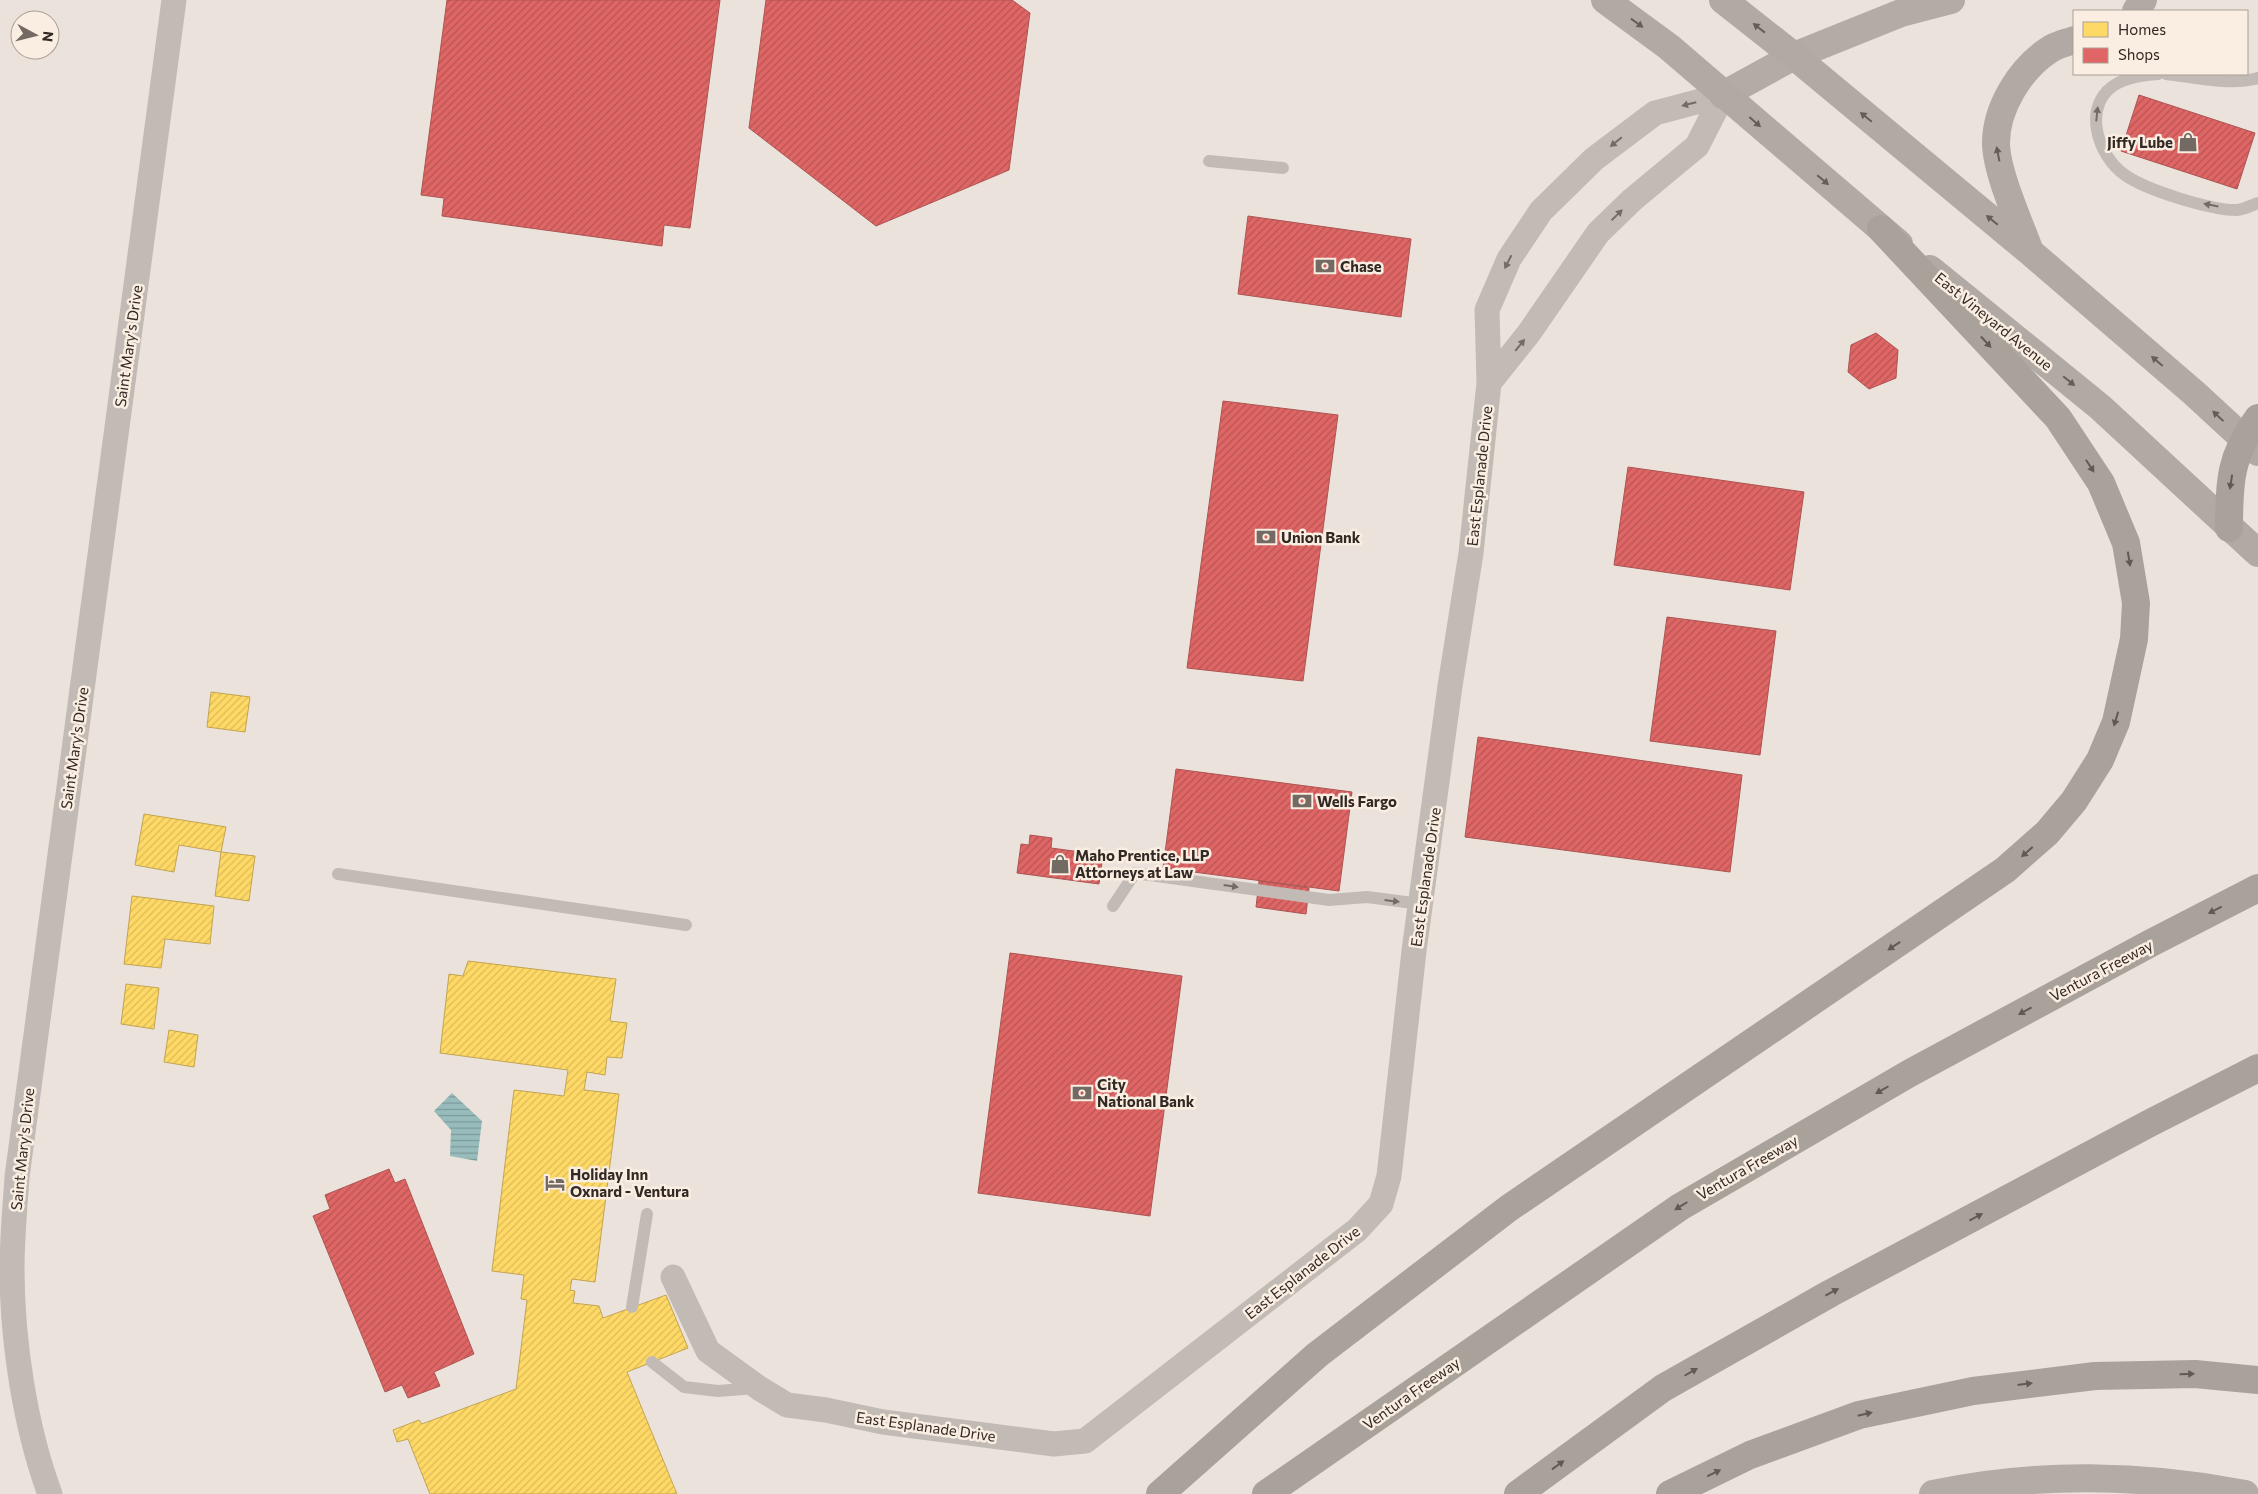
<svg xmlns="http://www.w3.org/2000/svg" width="2258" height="1494" font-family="Commissioner,sans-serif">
<defs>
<pattern id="water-rules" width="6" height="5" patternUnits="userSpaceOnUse" patternTransform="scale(1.25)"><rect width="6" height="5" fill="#98bcbc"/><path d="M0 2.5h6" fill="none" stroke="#7d9999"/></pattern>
<pattern id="homes-hatch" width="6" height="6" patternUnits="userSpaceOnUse" patternTransform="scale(1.25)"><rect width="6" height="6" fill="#ffd966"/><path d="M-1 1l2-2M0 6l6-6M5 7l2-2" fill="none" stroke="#dbba58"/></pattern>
<pattern id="shops-hatch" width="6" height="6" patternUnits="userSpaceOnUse" patternTransform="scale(1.25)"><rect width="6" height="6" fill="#e06666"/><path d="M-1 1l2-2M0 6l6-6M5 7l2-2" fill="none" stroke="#b65454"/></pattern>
</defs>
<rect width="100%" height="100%" fill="#ebe3db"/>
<path fill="url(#water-rules)" d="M452,1093L482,1121L477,1161L450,1156L451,1130L434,1111Z"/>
<path fill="url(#homes-hatch)" stroke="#c2a452" d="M211,692L250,697L245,732L207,727Z
M144,814L226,827L221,852L179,845L174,872L135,865Z
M221,852L255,856L249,901L215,896Z
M132,896L214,906L210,944L165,939L161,968L124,964Z
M468,961L616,979L610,1021L627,1023L622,1058L607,1057L605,1075L587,1072L584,1090L619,1094L595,1282L572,1279L570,1290L575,1291L573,1303L599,1306L603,1318L666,1295L688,1348L627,1372L677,1494H430L408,1439L397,1442L393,1430L419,1420L422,1424L516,1389L527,1300L521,1299L524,1275L492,1271L514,1090L564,1096L568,1070L440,1053L449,974L463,976Z
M126,984L159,988L154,1029L121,1024Z
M169,1030L198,1035L194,1067L164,1062Z"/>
<path fill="url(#shops-hatch)" stroke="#ac5452" d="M447,0H720L690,228L664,225L662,246L442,216L444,198L421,195Z
M766,0H1012L1030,13L1009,170L876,226L749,128Z
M2139,95L2255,133L2237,189L2121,151Z
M1248,216L1411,239L1401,317L1238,294Z
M1876,333L1898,350L1896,378L1869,389L1848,372L1851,345Z
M1223,401L1338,415L1303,681L1187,668Z
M1628,467L1804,492L1790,590L1614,565Z
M1667,617L1776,631L1760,755L1650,741Z
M1478,737L1742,775L1730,872L1465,837Z
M1176,769L1352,792L1339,891L1163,868Z
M1030,835L1052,838L1051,848L1103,855L1099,884L1017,873L1021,844L1029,845Z
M1259,881L1309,888L1306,914L1256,907Z
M1010,953L1182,976L1150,1216L978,1193Z
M389,1169L395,1183L405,1179L474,1354L434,1372L440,1386L408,1398L402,1385L385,1392L313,1216L330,1209L325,1195Z"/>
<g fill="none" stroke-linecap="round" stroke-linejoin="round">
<path stroke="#c2bbb5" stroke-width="12" d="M2158,74C2145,75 2129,77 2118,83C2081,102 2096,155 2125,175C2146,190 2210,210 2236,210C2243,210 2252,205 2258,203
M2166,74C2193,77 2232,86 2258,78
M1209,161L1283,168
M338,874L686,925
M1113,906L1135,873L1329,900L1367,897L1421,904
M632,1307L647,1214
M652,1362L684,1387L718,1391L756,1388"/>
<path stroke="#c2bbb5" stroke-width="25" d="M1489,383L1529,333L1598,233L1632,200L1697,146L1723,95
M673,1277L708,1351L759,1388L787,1405L826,1410L883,1422L1054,1444L1085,1441L1357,1230L1381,1204L1389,1176L1414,951L1450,686L1471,553L1489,383L1487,310L1509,259L1541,211L1594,159L1655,113L1723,95
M50,1494C25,1427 12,1340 12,1269C12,1238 15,1208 17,1177L174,0"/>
<path stroke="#b3aba5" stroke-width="28" d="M1723,95L1794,56L1901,13L1951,0
M1933,1494C2034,1472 2144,1474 2245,1494"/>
<path stroke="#b1aaa4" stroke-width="28" d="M1605,0L1669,47L1899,244
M1723,0L1794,56L2029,251L2194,393L2258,452
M2136,11L2143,0
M2029,249C2019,222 1996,171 1996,143C1996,108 2020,69 2049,50C2056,45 2066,43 2074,40
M1930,269L2100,407L2258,553"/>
<path stroke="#a9a29b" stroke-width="28" d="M2229,528C2229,482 2230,456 2258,418
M1160,1494L1317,1355L1509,1208L2005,870L2047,833L2074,801L2100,760L2116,722L2134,639L2136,603L2126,543L2101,483L2058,418L1881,229
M1266,1494L1680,1207L1910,1073L2151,943L2258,888
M1518,1494L1663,1388L1831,1293L2150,1123L2258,1068
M1670,1494L1750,1455L1859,1415L1973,1391L2095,1376L2195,1374L2258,1380"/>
</g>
<defs><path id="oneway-solid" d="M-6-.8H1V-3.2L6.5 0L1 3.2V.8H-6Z" transform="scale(1.25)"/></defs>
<g fill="#655d57">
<use href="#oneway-solid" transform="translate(1637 23) rotate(36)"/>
<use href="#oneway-solid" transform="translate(1759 28) rotate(-142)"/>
<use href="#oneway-solid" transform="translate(1866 117) rotate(-141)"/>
<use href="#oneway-solid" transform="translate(1755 122) rotate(41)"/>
<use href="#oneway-solid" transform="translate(1998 154) rotate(-101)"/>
<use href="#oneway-solid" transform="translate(1823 180) rotate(40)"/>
<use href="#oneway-solid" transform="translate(1992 220) rotate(-141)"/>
<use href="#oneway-solid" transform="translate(2157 361) rotate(-139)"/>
<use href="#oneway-solid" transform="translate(2069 381) rotate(39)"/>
<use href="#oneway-solid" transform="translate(2218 416) rotate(-137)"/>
</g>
<g fill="#736b65">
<use href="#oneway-solid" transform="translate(1689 104) rotate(166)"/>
<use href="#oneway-solid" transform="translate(2097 114) rotate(-84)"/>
<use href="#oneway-solid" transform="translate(1616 142) rotate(141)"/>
<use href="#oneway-solid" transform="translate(2211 205) rotate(-169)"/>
<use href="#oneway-solid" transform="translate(1617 215) rotate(-44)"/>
<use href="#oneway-solid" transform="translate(1508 262) rotate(117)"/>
<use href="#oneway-solid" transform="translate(1520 345) rotate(-51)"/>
<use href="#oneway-solid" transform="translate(1231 886) rotate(8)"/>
<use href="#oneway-solid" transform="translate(1392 901) rotate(7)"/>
</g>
<g fill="#625954">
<use href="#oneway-solid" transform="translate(1986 342) rotate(47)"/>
<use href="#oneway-solid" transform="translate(2090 466) rotate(57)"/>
<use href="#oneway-solid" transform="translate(2231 482) rotate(99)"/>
<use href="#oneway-solid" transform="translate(2129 559) rotate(81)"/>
<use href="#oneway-solid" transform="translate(2116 719) rotate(107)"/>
<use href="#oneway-solid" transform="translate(2027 852) rotate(139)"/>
<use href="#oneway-solid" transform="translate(2215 910) rotate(153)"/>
<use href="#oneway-solid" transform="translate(1894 946) rotate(146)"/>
<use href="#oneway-solid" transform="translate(2025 1011) rotate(151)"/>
<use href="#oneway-solid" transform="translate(1882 1090) rotate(150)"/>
<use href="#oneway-solid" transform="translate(1681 1206) rotate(148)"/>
<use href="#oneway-solid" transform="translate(1976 1217) rotate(-28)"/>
<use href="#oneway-solid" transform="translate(1832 1292) rotate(-28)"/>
<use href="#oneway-solid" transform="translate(1691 1372) rotate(-30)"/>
<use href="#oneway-solid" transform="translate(2187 1374) rotate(-1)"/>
<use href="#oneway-solid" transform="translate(2025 1384) rotate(-7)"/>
<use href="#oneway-solid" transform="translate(1865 1414) rotate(-13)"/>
<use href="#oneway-solid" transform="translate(1558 1465) rotate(-36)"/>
<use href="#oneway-solid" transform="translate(1714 1473) rotate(-26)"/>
</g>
<defs>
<symbol id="shop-bare" viewBox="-9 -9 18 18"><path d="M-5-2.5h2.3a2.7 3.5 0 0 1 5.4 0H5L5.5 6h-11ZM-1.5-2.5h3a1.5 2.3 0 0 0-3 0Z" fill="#736a64" stroke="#f9eee1" stroke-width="2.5" paint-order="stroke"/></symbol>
<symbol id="bank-bare" viewBox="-9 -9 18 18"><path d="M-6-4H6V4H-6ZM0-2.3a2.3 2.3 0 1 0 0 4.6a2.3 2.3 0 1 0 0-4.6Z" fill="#736a64" stroke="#f9eee1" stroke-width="2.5" paint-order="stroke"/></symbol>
<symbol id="hotel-bare" viewBox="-9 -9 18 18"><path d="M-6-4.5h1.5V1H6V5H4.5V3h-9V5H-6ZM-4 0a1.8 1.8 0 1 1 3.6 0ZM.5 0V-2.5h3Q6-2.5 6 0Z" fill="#736a64" stroke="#f9eee1" stroke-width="2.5" paint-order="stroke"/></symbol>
</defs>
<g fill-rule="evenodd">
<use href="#shop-bare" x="2174" y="128" width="28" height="28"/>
<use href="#bank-bare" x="1311" y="252" width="28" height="28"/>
<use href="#bank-bare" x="1252" y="523" width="28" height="28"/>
<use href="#bank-bare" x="1288" y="787" width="28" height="28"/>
<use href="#shop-bare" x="1046" y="850" width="28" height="28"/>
<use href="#bank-bare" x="1068" y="1079" width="28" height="28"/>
<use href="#hotel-bare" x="541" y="1169" width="28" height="28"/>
</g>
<g text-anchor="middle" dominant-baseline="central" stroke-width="5" stroke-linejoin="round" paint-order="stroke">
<g font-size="15" font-weight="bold" fill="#332924" stroke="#f9eee1" text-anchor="start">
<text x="2173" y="142" text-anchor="end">Jiffy Lube</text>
<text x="1340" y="266">Chase</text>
<text x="1281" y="537">Union Bank</text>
<text x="1317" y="801">Wells Fargo</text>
<text x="1075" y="855">Maho Prentice, LLP<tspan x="1075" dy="17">Attorneys at Law</tspan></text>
<text x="1097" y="1084">City<tspan x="1097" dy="17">National Bank</tspan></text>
<text x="570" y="1174">Holiday Inn<tspan x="570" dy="17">Oxnard - Ventura</tspan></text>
</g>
<g font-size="15" fill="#332924" stroke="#f9eee1">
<text transform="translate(1994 321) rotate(39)">East Vineyard Avenue</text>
<text transform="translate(128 346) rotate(-82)">Saint Mary's Drive</text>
<text transform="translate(1479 476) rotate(-84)">East Esplanade Drive</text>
<text transform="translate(74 748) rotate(-82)">Saint Mary's Drive</text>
<text transform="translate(1425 877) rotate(-82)">East Esplanade Drive</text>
<text transform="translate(2101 970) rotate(-28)">Ventura Freeway</text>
<text transform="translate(22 1149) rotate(-84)">Saint Mary's Drive</text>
<text transform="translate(1747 1167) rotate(-30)">Ventura Freeway</text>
<text transform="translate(1302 1272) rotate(-38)">East Esplanade Drive</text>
<text transform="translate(1411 1393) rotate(-35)">Ventura Freeway</text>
<text transform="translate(926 1426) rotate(8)">East Esplanade Drive</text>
</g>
</g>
<rect x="2073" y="10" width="175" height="65" fill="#f9eee1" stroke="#aa9f95"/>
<rect x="2083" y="22" width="25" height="15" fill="#ffd966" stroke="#aa9f95"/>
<text x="2118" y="35" font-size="15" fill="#332924">Homes</text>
<rect x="2083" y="48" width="25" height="15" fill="#e06666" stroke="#aa9f95"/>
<text x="2118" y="60" font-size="15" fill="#332924">Shops</text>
<g transform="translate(35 35) rotate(97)"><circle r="24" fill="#f9eee1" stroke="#aa9f95"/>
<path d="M0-4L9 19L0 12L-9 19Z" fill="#736a64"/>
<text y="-8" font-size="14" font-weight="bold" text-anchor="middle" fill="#332924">N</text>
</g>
</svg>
